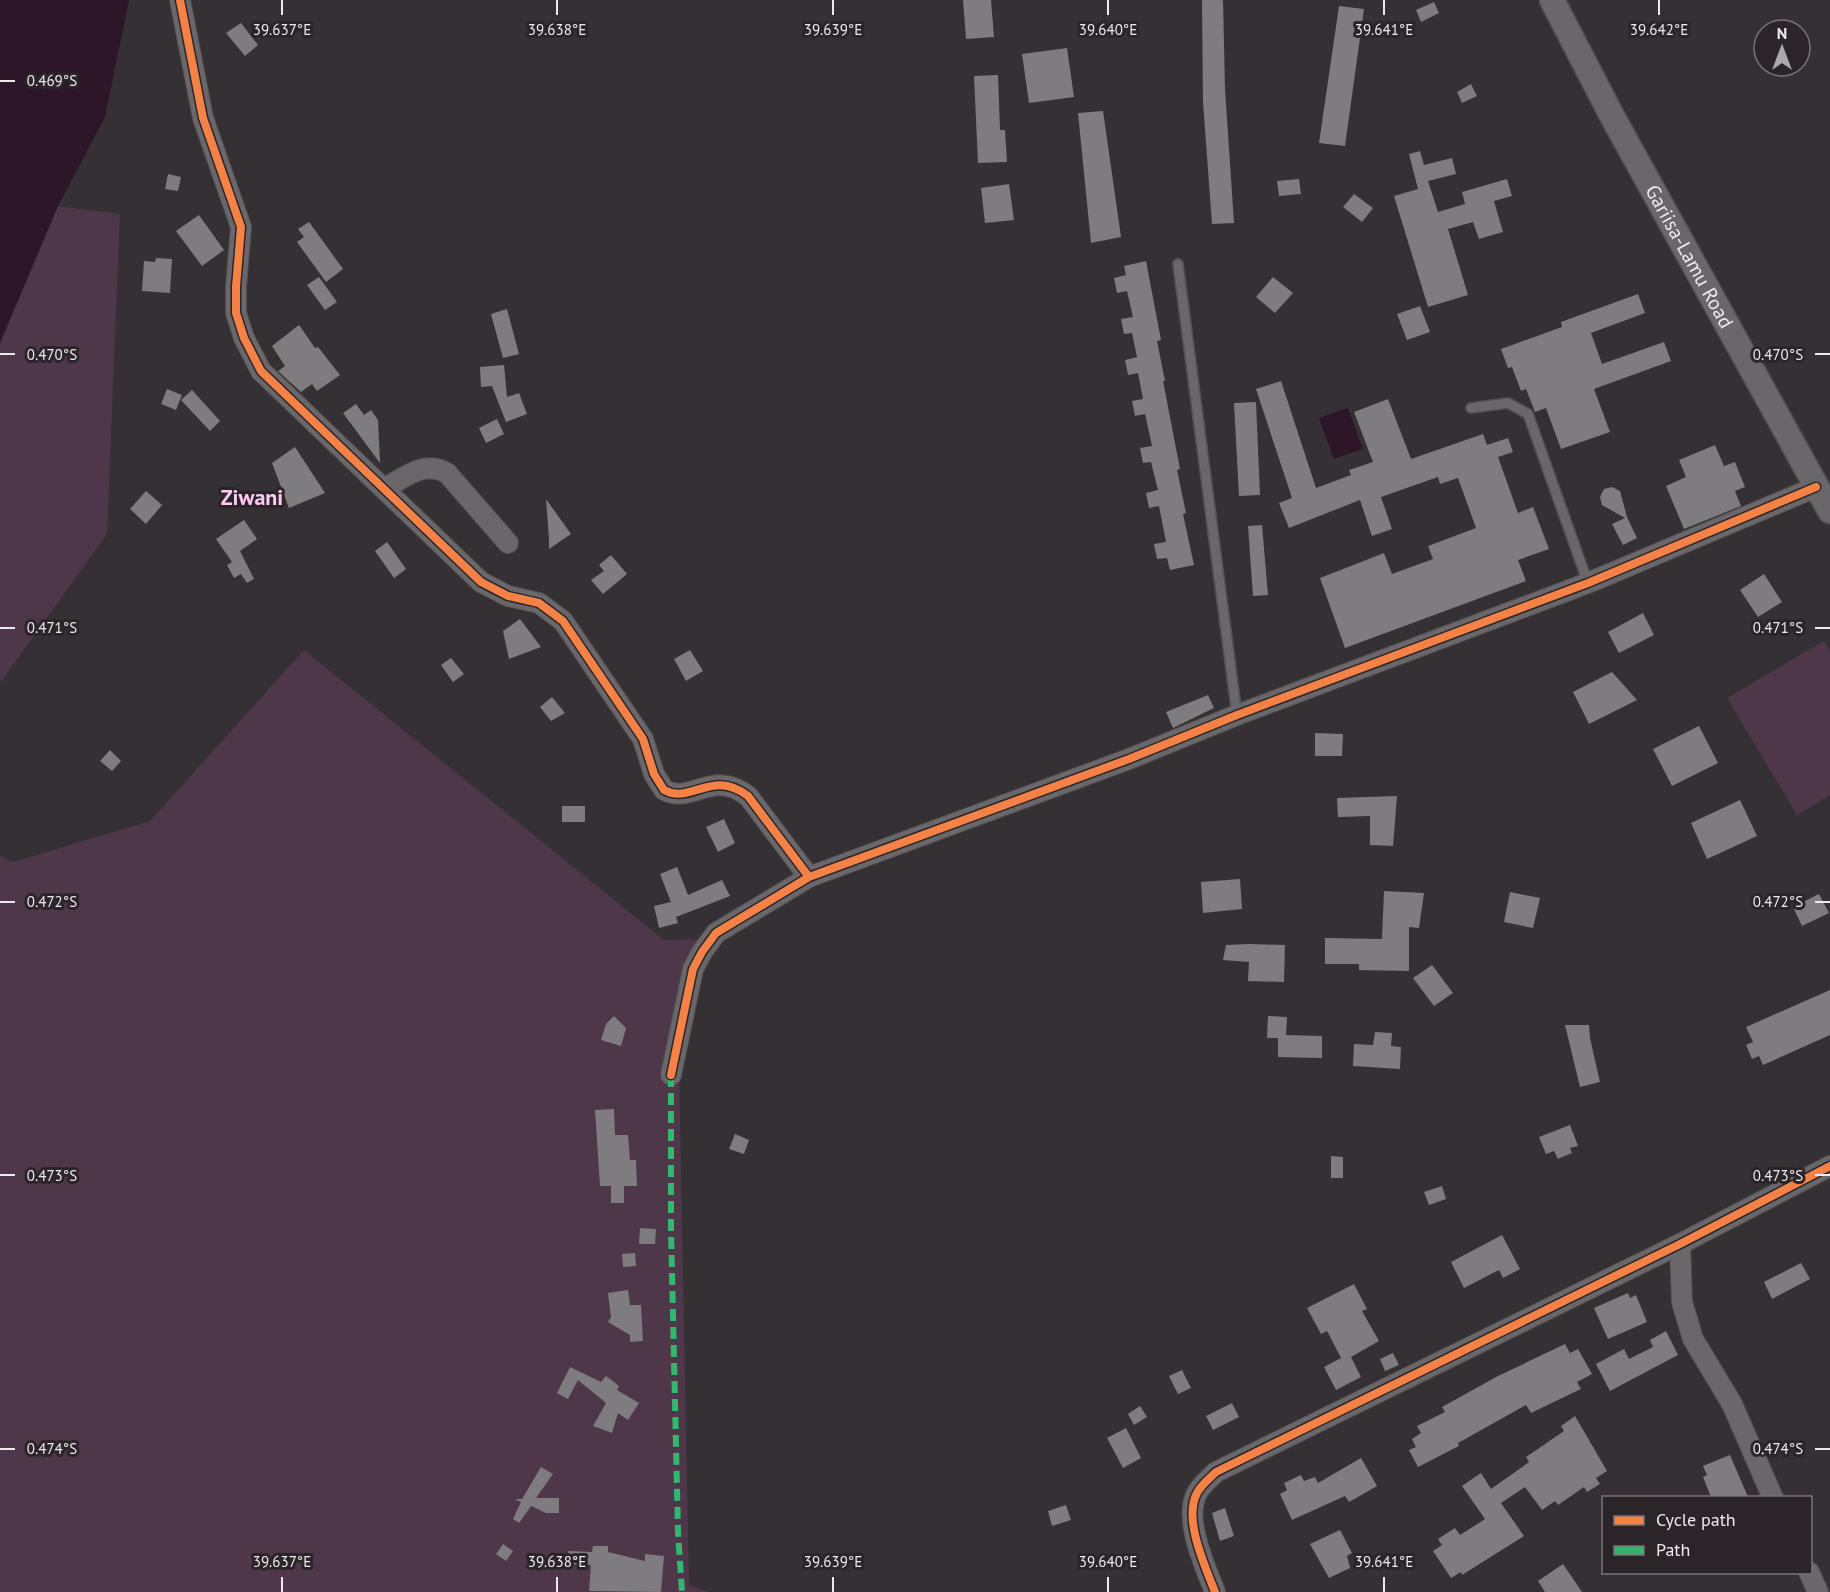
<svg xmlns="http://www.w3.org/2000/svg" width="1830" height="1592" font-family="'PT Sans',sans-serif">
<rect width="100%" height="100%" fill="#343033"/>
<path fill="#4f374a" d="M58,206L120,214L107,534L0,683V343Z
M1824,641L1830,651V795L1797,815L1727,698Z
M304,650L664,940L708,939L679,1065L689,1585L709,1592H0V856L13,862L150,821Z"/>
<path fill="#2c1628" d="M0,0H129L105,117L58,206L0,343Z
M1348,408L1363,449L1334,459L1319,418Z"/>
<path fill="#7f7c7f" d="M963,0H991L994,37L966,39Z
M1202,0H1223L1225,89L1234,223L1212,224L1203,102Z
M1434,2L1439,13L1421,22L1416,10Z
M1339,6L1364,9L1345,146L1319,143Z
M241,23L258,45L245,56L226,33Z
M1067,48L1074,97L1029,103L1022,54Z
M998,75L1000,130H1005L1007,162L978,163L974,76Z
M1471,84L1477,96L1462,103L1457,92Z
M1103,111L1121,237L1091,243L1078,113Z
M1420,151L1424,165L1452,158L1456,174L1428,181L1438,212L1465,204L1462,192L1507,179L1512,196L1494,201L1503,232L1479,239L1473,222L1448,229L1468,295L1428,307L1394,196L1418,189L1409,154Z
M168,174L181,177L178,191L165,189Z
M1299,179L1301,194L1279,196L1277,181Z
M1009,184L1014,220L985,223L981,188Z
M1354,194L1373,208L1362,222L1343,207Z
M199,215L224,250L202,266L176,231Z
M309,222L343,269L326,282L297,242L304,237L298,229Z
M156,258L172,259L170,293L142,291L144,261L155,262Z
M1146,261L1161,340L1157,341L1165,381H1163L1180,469L1177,470L1186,513L1183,514L1194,565L1170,570L1167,558L1157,559L1154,544L1166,542L1159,506L1149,508L1146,493L1158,490L1151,462L1143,463L1140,448L1152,446L1145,414L1135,416L1132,401L1143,399L1138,373L1128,375L1125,360L1137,357L1132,333L1124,334L1121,319L1133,317L1127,291L1117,293L1114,278L1126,275L1124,266Z
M319,277L337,302L325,310L307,285Z
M1273,277L1293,293L1275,313L1256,297Z
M1638,294L1645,313L1591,333L1602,364L1664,342L1671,361L1594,389L1610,432L1561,449L1546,408L1535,412L1526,389L1521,391L1512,367L1508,368L1501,349L1562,327L1561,322Z
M1420,306L1430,332L1407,340L1397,314Z
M507,309L519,354L503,358L491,314Z
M299,325L315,348L318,347L340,375L317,391L312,384L301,392L278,371L285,366L272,346Z
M504,365L507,397L519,393L527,414L506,422L492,386L481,387L480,367Z
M1281,381L1316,488L1351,475L1349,470L1373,462L1354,412L1388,399L1411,459L1483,434L1487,445L1508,438L1513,452L1498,457L1518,513L1533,507L1549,549L1518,560L1526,581L1345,648L1320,578L1384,553L1392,574L1433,559L1428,546L1476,528L1458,478L1440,484L1438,477L1381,497L1392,529L1372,536L1360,500L1289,528L1279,503L1292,498L1256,389Z
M167,389L182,395L176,410L161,404Z
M192,390L220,421L210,431L181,400Z
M1256,402L1260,495L1239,496L1234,403Z
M356,404L364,415L371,410L378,420L380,463L343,413Z
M497,419L504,434L486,443L479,428Z
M1715,445L1724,466L1735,462L1745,487L1735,491L1741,506L1684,529L1666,486L1686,477L1679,460Z
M295,447L325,493L289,508L272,463Z
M1612,487L1620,491L1627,517L1637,538L1623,545L1612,524L1625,518L1602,505L1600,497L1604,489Z
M146,491L162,505L146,524L130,509Z
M546,499L571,534L549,549V539Z
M244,520L257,539L240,551L254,579L247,583L241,574L234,578L227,565L232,562L216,539Z
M1262,525L1268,595L1253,596L1248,526Z
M387,542L406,569L394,578L375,551Z
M611,555L627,574L603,594L591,580L604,571L599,565Z
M1764,574L1782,602L1758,617L1740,590Z
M1643,613L1654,635L1619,653L1608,632Z
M520,619L541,647L509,659L503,631Z
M690,650L703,671L686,681L674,659Z
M451,658L464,674L453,682L441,665Z
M1612,672L1637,700L1589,724L1573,692Z
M1208,695L1214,708L1173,728L1166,712Z
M552,697L565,713L551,721L540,707Z
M1699,726L1718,763L1672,786L1653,749Z
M1315,733L1343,734L1342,756H1315Z
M110,750L121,761L112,771L100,761Z
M1397,796L1393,846L1370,845V816L1338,817L1337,798Z
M1740,800L1757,836L1707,859L1691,823Z
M562,806H585V822H562Z
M724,819L735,843L718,852L706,827Z
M677,867L688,895L722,880L730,896L676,917L678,923L659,928L654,906L671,902L660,874Z
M1240,879L1242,909L1203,913L1201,882Z
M1384,891L1424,893L1419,928L1409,927V971L1359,970V964H1325V938L1382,939Z
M1510,892L1540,898L1533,928L1504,922Z
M1819,894L1829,913L1802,926L1793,907Z
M1249,944L1285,945L1284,982L1248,981L1249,962L1223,960L1226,945Z
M1432,965L1453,993L1434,1006L1413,978Z
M1830,990V1035L1763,1065L1759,1056L1752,1059L1746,1045L1753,1042L1746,1027Z
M614,1016L626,1028L621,1046L601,1040L606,1024Z
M1268,1016L1287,1017L1286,1035L1322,1036V1058L1278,1057V1038H1267Z
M1565,1025H1589L1590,1038L1600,1082L1580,1087Z
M1375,1032L1392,1033L1391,1046L1401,1047L1400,1069L1353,1066L1354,1044L1373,1045Z
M614,1109L615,1135H628L630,1160H636L637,1186H624V1203H611V1186H600L595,1110Z
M1570,1125L1578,1146L1570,1148L1572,1153L1558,1159L1554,1151L1546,1154L1539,1137Z
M735,1134L749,1140L744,1154L729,1149Z
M1331,1156L1343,1157V1178H1331Z
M1442,1186L1446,1199L1429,1205L1424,1192Z
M640,1228L656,1229L655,1244H639Z
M1502,1235L1520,1269L1503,1278L1499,1270L1464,1288L1451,1262Z
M635,1253L636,1266L623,1267L622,1254Z
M1801,1263L1810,1279L1772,1299L1764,1282Z
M1354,1284L1367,1309L1362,1311L1379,1341L1351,1357L1361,1377L1336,1390L1324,1367L1341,1358L1327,1331L1321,1334L1307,1308Z
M628,1290L630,1305H641L643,1341L630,1342V1335L608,1322L611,1317L608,1293Z
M1628,1293L1630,1298L1636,1295L1647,1322L1608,1339L1594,1308Z
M1666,1331L1678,1355L1610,1391L1596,1364L1624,1349L1629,1359L1653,1347L1650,1340Z
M1565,1344L1570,1353L1578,1349L1592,1374L1577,1382L1581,1389L1531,1413L1526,1405L1458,1443L1459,1446L1418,1467L1409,1450L1416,1447L1412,1439L1421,1433L1417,1426L1445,1412L1442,1407L1498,1376Z
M1393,1353L1399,1365L1385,1371L1380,1359Z
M570,1367L601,1382L606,1376L619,1386L617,1390L639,1403L628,1420L618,1413L612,1433L593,1426L606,1403L578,1380L568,1399L557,1393Z
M1182,1370L1191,1388L1178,1394L1169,1376Z
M1232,1403L1239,1417L1213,1430L1206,1416Z
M1140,1406L1147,1417L1134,1425L1128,1414Z
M1575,1416L1607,1471L1596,1478L1600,1484L1587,1492L1584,1487L1558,1505L1555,1501L1542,1510L1525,1487L1501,1503L1524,1536L1462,1575L1461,1572L1451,1578L1433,1551L1442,1545L1438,1539L1455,1528L1460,1535L1485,1519L1462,1486L1481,1473L1491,1489L1529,1462L1526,1457L1564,1431L1561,1426Z
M1126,1428L1141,1458L1123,1468L1107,1438Z
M1730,1455L1748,1497H1711L1703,1477L1707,1475L1703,1466Z
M1361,1458L1377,1486L1349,1502L1345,1496L1292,1520L1280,1494L1287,1490L1284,1483L1301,1475L1304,1481L1315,1477L1318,1483Z
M541,1467L553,1474L536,1498H559V1513H546L531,1506L519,1523L513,1519L521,1502L515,1499H522Z
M1066,1505L1071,1520L1052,1526L1048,1511Z
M1225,1508L1234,1536L1220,1541L1212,1513Z
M1340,1530L1352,1553L1347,1556L1350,1568L1329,1578L1310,1544Z
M503,1544L513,1551L506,1561L496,1554Z
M593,1546H608V1552L645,1561V1554L664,1556L661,1592L589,1591L591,1565L568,1564V1551L592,1552Z
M1563,1564L1582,1592H1545L1538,1581Z"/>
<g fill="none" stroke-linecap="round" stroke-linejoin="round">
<defs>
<path id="service" d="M1178,264L1237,715
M1471,408L1508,403L1528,414L1588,583"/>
<path id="minor" d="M180,0L203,118L241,227L236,287V313L244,338L261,371L481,582L508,596L539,603L563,621L643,739L654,774L664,790C691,805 712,768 748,796L809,877
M384,489C405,477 424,460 447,473L508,543
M671,1075L693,969L702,952L716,933L809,877L1129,759L1237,715L1588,583L1816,487
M1680,1244L1682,1302L1693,1339L1732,1404L1773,1498
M1809,1572L1818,1592
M1215,1592C1205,1566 1183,1519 1197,1493C1201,1485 1210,1478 1216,1472L1680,1244L1830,1166"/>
<g id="tertiary">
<path id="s1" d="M1552,0L1612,116L1830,511"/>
</g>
</defs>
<use href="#service" stroke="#524f52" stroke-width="12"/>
<use href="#minor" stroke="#524f52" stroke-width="22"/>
<use href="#tertiary" stroke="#524f52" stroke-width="27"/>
<use href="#service" stroke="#6a676a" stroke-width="9"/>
<use href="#minor" stroke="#6a676a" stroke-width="20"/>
<use href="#tertiary" stroke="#6a676a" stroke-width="24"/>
<path stroke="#33b770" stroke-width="6" stroke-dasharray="12 6" stroke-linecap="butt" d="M671,1075V1229L678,1532L682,1592"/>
<defs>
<path id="cycleway" d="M180,0L203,118L241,227L236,287V313L244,338L261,371L481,582L508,596L539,603L563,621L643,739L654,774L664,790C691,805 712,768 748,796L809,877
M671,1075L693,969L702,952L716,933L809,877L1129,759L1237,715L1588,583L1816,487
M1215,1592C1205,1566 1183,1519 1197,1493C1201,1485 1210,1478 1216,1472L1680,1244L1830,1166"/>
</defs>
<use href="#cycleway" stroke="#2b252a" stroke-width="11"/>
<use href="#cycleway" stroke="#f48246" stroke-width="8"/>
</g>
<path fill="none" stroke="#ede9ec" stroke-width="2" d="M282,0V15M557,0V15M833,0V15M1108,0V15M1384,0V15M1659,0V15M0,81H15M0,354H15M1815,354H1830M0,628H15M1815,628H1830M0,902H15M1815,902H1830M0,1175H15M1815,1175H1830M0,1449H15M1815,1449H1830M282,1577V1592M557,1577V1592M833,1577V1592M1108,1577V1592M1384,1577V1592"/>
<g text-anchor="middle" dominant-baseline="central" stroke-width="6" stroke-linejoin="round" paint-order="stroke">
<g font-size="20" fill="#ede9ec" stroke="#2b252a">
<text stroke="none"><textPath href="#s1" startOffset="291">Gariisa-Lamu Road</textPath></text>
</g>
<g font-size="22" font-weight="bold" fill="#fecaf4" stroke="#2b252a">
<text x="252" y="497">Ziwani</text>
</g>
</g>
<g font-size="15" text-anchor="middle" fill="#ede9ec" stroke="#2b252a" stroke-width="6" stroke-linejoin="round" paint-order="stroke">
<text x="282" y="35">39.637°E</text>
<text x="557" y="35">39.638°E</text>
<text x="833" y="35">39.639°E</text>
<text x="1108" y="35">39.640°E</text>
<text x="1384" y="35">39.641°E</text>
<text x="1659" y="35">39.642°E</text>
<text x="52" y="86">0.469°S</text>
<text x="52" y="360">0.470°S</text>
<text x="1778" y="360">0.470°S</text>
<text x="52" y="633">0.471°S</text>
<text x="1778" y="633">0.471°S</text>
<text x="52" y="907">0.472°S</text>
<text x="1778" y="907">0.472°S</text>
<text x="52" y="1181">0.473°S</text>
<text x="1778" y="1181">0.473°S</text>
<text x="52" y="1454">0.474°S</text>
<text x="1778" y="1454">0.474°S</text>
<text x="282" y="1567">39.637°E</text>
<text x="557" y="1567">39.638°E</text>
<text x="833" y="1567">39.639°E</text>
<text x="1108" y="1567">39.640°E</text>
<text x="1384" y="1567">39.641°E</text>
</g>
<rect x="1602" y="1496" width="210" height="78" fill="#2b252a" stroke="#797378" stroke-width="1.5"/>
<rect x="1614" y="1516" width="30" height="9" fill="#f48246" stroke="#797378" stroke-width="1.5"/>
<text x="1656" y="1526" font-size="18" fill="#ede9ec">Cycle path</text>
<rect x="1614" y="1546" width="30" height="9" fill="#33b770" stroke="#797378" stroke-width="1.5"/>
<text x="1656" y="1556" font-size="18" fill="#ede9ec">Path</text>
<g transform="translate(1782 48)"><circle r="28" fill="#2b252a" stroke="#797378" stroke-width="1.5"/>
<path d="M0-4.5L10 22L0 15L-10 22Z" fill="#aca8ab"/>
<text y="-9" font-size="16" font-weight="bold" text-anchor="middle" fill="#ede9ec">N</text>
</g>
</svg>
